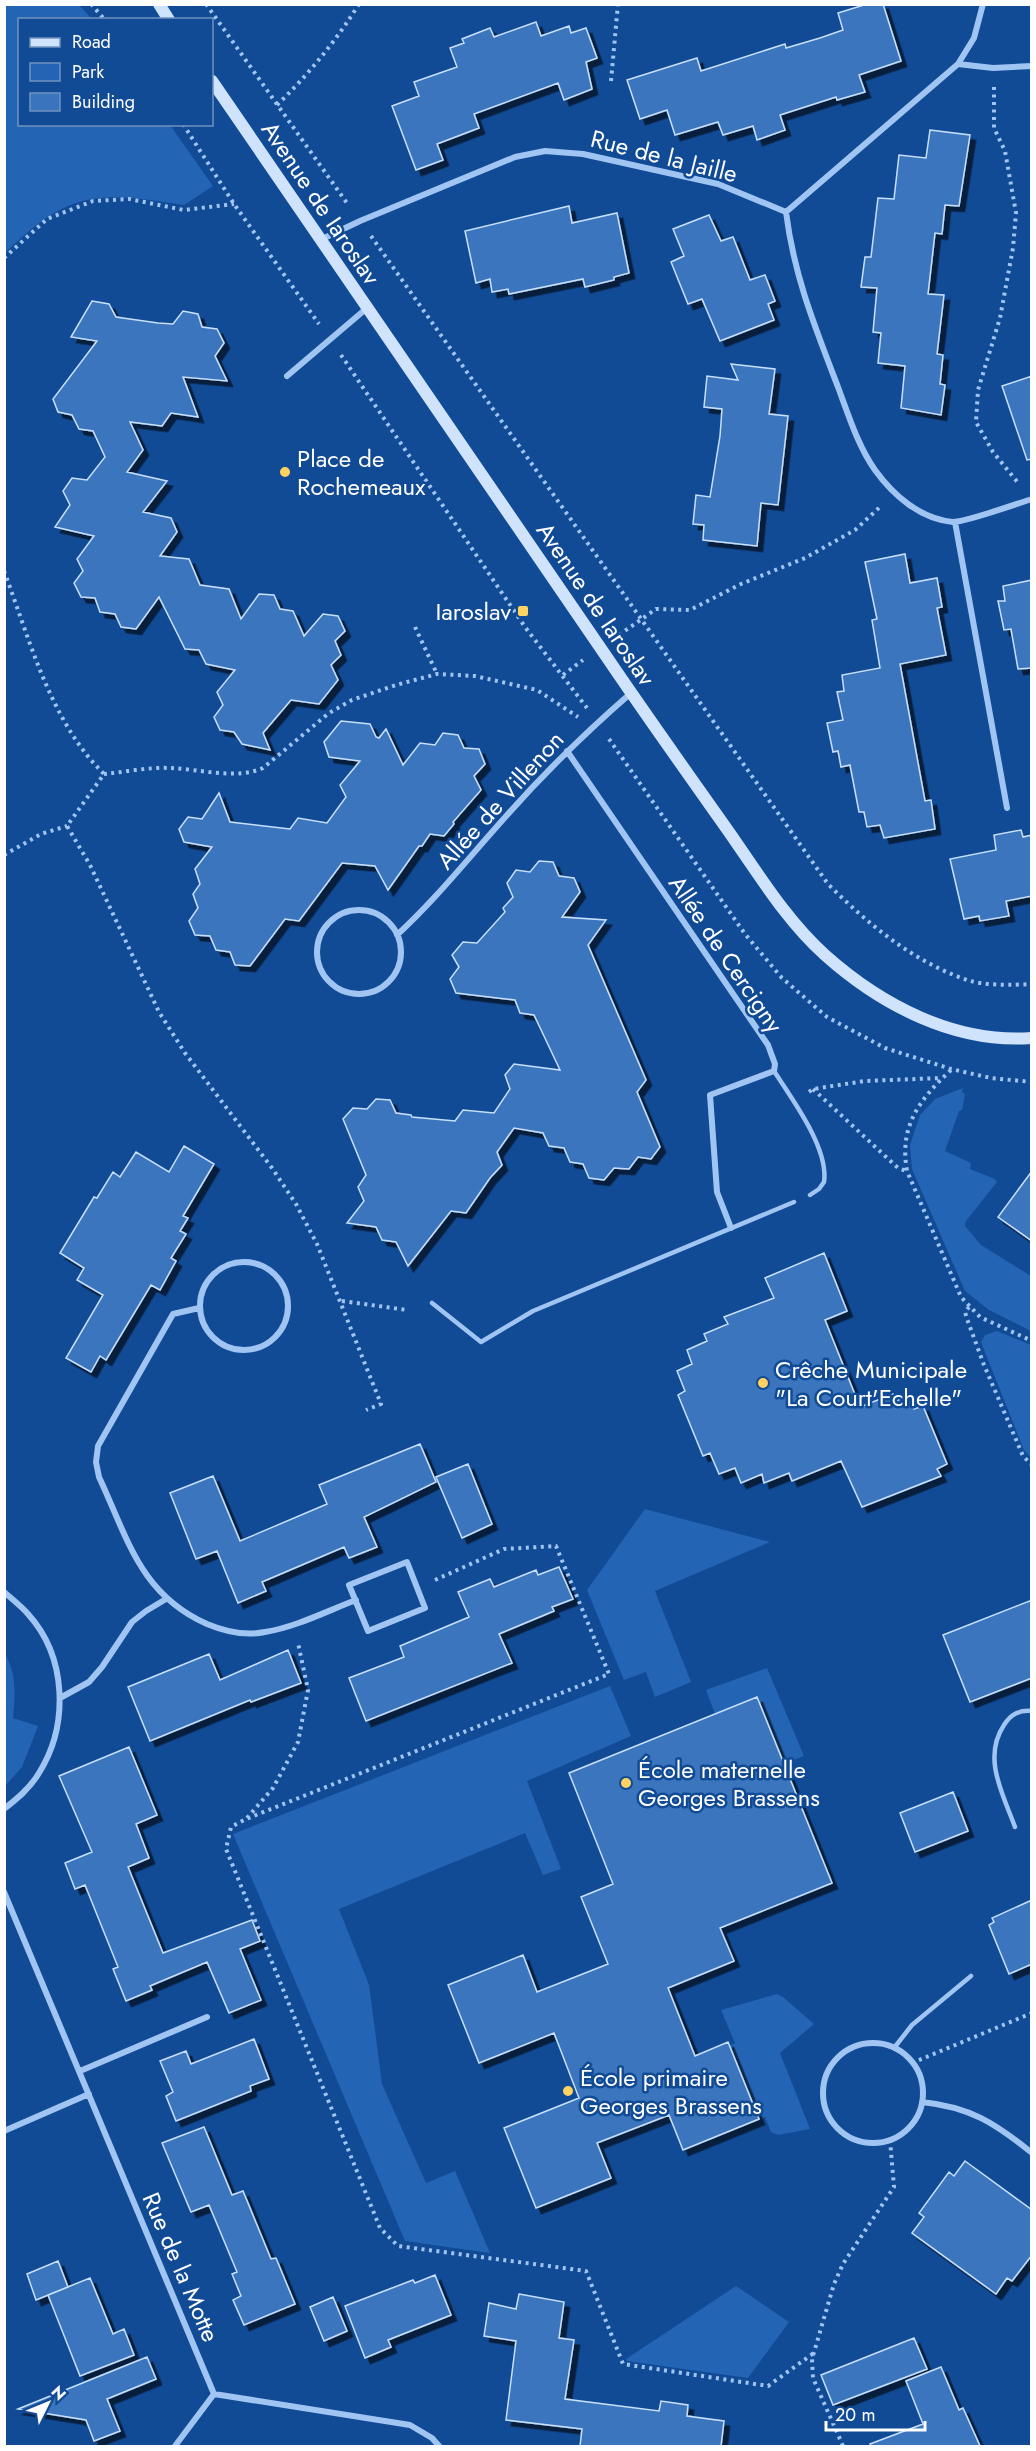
<svg xmlns="http://www.w3.org/2000/svg" width="1036" height="2451" font-family="Jost,sans-serif">
<defs>
<filter id="shadow"><feDropShadow dx="5.5" dy="5.5" stdDeviation="0" flood-color="#0009"/></filter>
</defs>
<rect width="100%" height="100%" fill="#114a95"/>
<path fill="#2464b4" d="M5,4L79,5L92,19L20,20V124L170,125L213,186L184,205C98,191 69,190 5,253Z
M963,1088L962,1092L965,1094L962,1110L959,1111L945,1151L971,1163L970,1169L995,1179L997,1182L966,1221L965,1226L981,1245L1031,1276V1331L989,1310L965,1291L912,1169L910,1145L920,1115L935,1099Z
M997,1331L1031,1345V1458L1024,1450L981,1342L985,1335Z
M645,1509L770,1542L655,1591L691,1682L655,1697L646,1672L624,1680L587,1590Z
M5,1654C17,1674 15,1696 13,1718L38,1726L22,1767L5,1786Z
M767,1668L804,1756L784,1764L715,1714L706,1690Z
M610,1686L631,1736L527,1781L561,1869L543,1875L525,1833L339,1909L369,1985L382,2084L426,2183L455,2171L490,2253L405,2241L233,1834Z
M777,1994L783,1997L814,2024L780,2053L810,2129L778,2135L771,2132L765,2117L759,2119L730,2046L735,2043L721,2010Z
M736,2286L789,2322L748,2378L627,2361L626,2359Z"/>
<path fill="#3a74bd" stroke="#c8e0fd" stroke-width="1.5" filter="url(#shadow)" d="M867,4H883L901,61L859,75L865,92L837,100L836,97L780,115L785,130L757,140L753,126L723,135L718,122L675,135L667,110L640,119L627,80L697,58L701,71L785,44L786,48L820,38L843,30L838,13Z
M536,22L541,36L569,26L571,33L586,28L597,58L586,62L592,89L564,100L558,83L474,114L479,128L437,144L443,160L416,170L392,106L419,96L414,82L457,67L450,48L464,43L462,39L490,28L494,37Z
M930,130L970,135L959,206L945,205L942,234L935,233L931,268L928,294L944,295L937,354L943,355L940,384L945,385L941,415L901,408L905,366L878,363L881,333L873,332L877,288L861,287L865,257H871L878,198L894,199L899,155L926,158Z
M569,206L572,223L617,213L629,273L614,277V280L585,287L583,279L509,294L508,289L492,292L490,279L476,283L465,231Z
M709,215L721,241L733,237L750,280L765,275L775,301L768,304L774,320L720,341L702,299L688,304L671,262L684,256L673,229Z
M92,301L109,304L116,317L158,323L173,324L183,311L198,314L202,327L217,329L224,343L215,356L227,381L183,377L198,417L171,413L162,426L130,422L143,450L127,472L167,481L143,512L171,518L177,532L160,556L189,559L200,585L229,589L241,619L259,594L274,595L280,609L293,611L304,636L323,614L338,616L345,631L335,641L341,655L331,665L338,680L319,704L291,700L263,733L270,750L242,744L234,732L220,730L214,717L223,705L217,692L235,670L206,664L199,650L185,649L159,597L136,629L121,627L115,614L100,612L95,598L81,597L74,583L83,571L77,559L94,536L55,527L70,505L63,491L72,478L87,480L105,457L93,431L79,429L72,415L58,412L53,399L97,341L71,337Z
M731,364L775,369L769,414L788,416L778,505L761,503L757,546L703,540L704,525L693,524L696,495L710,497L720,436L722,409L704,407L707,376L738,380Z
M1032,376V459L1027,460L1002,386Z
M905,554L910,583L937,578L942,607L937,608L946,655L900,664L925,801L931,800L935,829L884,838L880,825L867,827L864,812H859L850,765L841,767L838,751L833,752L827,723L843,720L837,692L844,691L842,675L880,668L872,620L877,619L865,562Z
M1032,580V668L1018,669L1011,629L1004,630L998,601H1005L1003,586Z
M341,721L370,724L376,737L379,738L386,729L403,765L420,743L435,745L443,733L458,735L464,748L479,749L485,764L474,776L481,790L453,822L454,824L444,836L430,834L422,846H419L388,890L375,866L342,863L299,921L285,919L250,966L235,965L230,952L216,950L210,936L195,935L189,921L198,908L193,894L200,884L195,869L212,847L184,842L179,829L188,817L202,819L219,793L230,822L290,829L298,818L327,823L346,797L340,785L360,761L329,757L324,742Z
M1021,830L1023,837L1032,835V896L1006,901L1009,916L980,921L979,916L964,919L950,859L996,850L994,835Z
M539,861L553,862L559,876L574,878L580,892L562,917L606,920L588,945L646,1080L637,1092L660,1147L651,1159L638,1157L629,1169L614,1168L604,1180L589,1178L583,1164L570,1162L564,1148L549,1146L543,1133L514,1128L497,1152L502,1165L490,1178L466,1213L451,1211L408,1266L396,1242L382,1240L376,1227L347,1223L364,1201L358,1187L366,1175L343,1119L353,1108L367,1109L376,1099L390,1100L396,1113L411,1115L412,1117L455,1121L463,1110L494,1113L510,1089L505,1075L514,1064L560,1070L534,1015L520,1013L515,1000L456,993L450,979L459,967L452,955L463,942L477,943L505,912L503,908L513,897L507,883L516,870L530,872Z
M184,1146L214,1164L183,1216L188,1218L180,1231L186,1234L171,1258L176,1261L160,1290L151,1285L106,1360L100,1356L91,1372L66,1358L103,1295L77,1280L84,1268L60,1253L94,1197L97,1198L113,1172L120,1177L136,1152L169,1172Z
M1032,1171V1241L998,1217Z
M824,1253L847,1311L825,1320L860,1407L893,1394L896,1401L909,1395L914,1409L923,1406L947,1464L937,1469L941,1476L862,1507L841,1461L792,1481L789,1473L764,1483L762,1474L741,1483L735,1468L719,1474L710,1453L703,1456L678,1395L685,1391L677,1371L692,1364L687,1350L707,1341L704,1334L728,1324L724,1317L774,1298L765,1278Z
M420,1444L436,1482L364,1517L377,1547L349,1558L344,1547L262,1582L266,1591L238,1603L217,1551L196,1559L170,1493L213,1476L240,1541L327,1504L319,1485Z
M468,1464L492,1524L462,1538L436,1477Z
M559,1567L573,1599L552,1607L554,1611L499,1634L512,1663L366,1721L349,1678L404,1657L400,1646L469,1617L458,1592L490,1579L494,1587L536,1570L538,1575Z
M1032,1600V1678L970,1702L943,1635Z
M288,1650L301,1683L251,1702L250,1700L150,1741L128,1687L209,1654L220,1680Z
M757,1697L832,1883L720,1928L734,1961L668,1988L695,2056L728,2042L759,2119L683,2150L669,2115L597,2143L611,2178L536,2208L504,2128L579,2098L554,2033L479,2063L448,1985L523,1955L537,1992L608,1964L581,1897L613,1884L569,1773Z
M129,1747L157,1815L136,1824L149,1858L128,1867L163,1953L252,1920L260,1941L240,1949L261,2000L229,2013L207,1962L150,1986L152,1990L126,2001L113,1969L118,1967L85,1885L75,1889L65,1863L92,1852L59,1776Z
M953,1792L968,1831L915,1852L900,1813Z
M1032,1900V1964L1009,1974L989,1925L994,1922L992,1918Z
M254,2039L269,2079L250,2086L251,2091L176,2121L166,2096L173,2092L160,2061L186,2051L191,2064Z
M204,2127L232,2195L243,2191L271,2259L276,2258L295,2304L244,2325L233,2300L241,2296L232,2274L237,2272L209,2205L191,2212L162,2143Z
M965,2161L1032,2210V2255L1012,2281L1007,2278L996,2294L912,2233L924,2217L919,2213L949,2172L954,2176Z
M58,2261L68,2287L36,2300L27,2274Z
M435,2275L451,2315L388,2340L391,2347L365,2358L345,2306L413,2280L415,2283Z
M90,2278L113,2334L124,2329L134,2355L80,2376L48,2295Z
M519,2294L564,2302L559,2338L574,2340L565,2399L659,2411L661,2401L688,2405L687,2416L724,2421L721,2446H580L582,2429L506,2420L516,2341L484,2336L489,2303L516,2309Z
M333,2297L347,2331L324,2341L310,2307Z
M914,2338L927,2369L833,2405L821,2375Z
M147,2357L156,2379L107,2399L120,2431L94,2441L86,2420L18,2409Z
M941,2367L959,2410L963,2408L980,2446H871L870,2444L923,2424L906,2381Z"/>
<g fill="none" stroke-linecap="round" stroke-linejoin="round">
<path stroke="#a0c5f3" stroke-width="4" stroke-dasharray="3 4.5" stroke-linecap="butt" d="M91,4L105,20
M206,4L349,206
M611,81L618,4
M994,87V128L1005,151L1016,213L1013,248L1000,318L978,390L976,422L993,452L1019,484
M277,105C308,75 336,41 359,4
M183,124L234,204L319,324
M371,236L828,884C868,924 912,961 967,980C986,986 1012,985 1032,984
M4,258L47,219L93,201L129,199L184,210L234,204
M341,355L525,627L587,708
M4,571C30,640 50,721 104,774L67,826L90,865L159,1012L185,1053L272,1168L296,1204L317,1244L381,1404L366,1410
M415,627L437,674
M619,635L656,609L690,610L741,584L805,558L855,530L881,506
M563,675L583,660
M609,739L745,934L782,978L827,1017L885,1048L951,1069L991,1078L1032,1082
M104,774C125,772 149,767 170,768C199,769 236,780 263,768L329,713L352,700L396,685L437,674L475,676L537,690L578,717
M4,855L41,834L67,826
M951,1070C919,1100 899,1126 907,1171L961,1297L980,1317L1032,1341
M813,1089L898,1168L906,1171
M809,1092L813,1089L865,1081L941,1078
M342,1301L407,1310
M969,1307L965,1312L967,1319L984,1365L1023,1456L1032,1465
M435,1580L504,1549L556,1546L609,1674L246,1819L231,1827L226,1849L380,2228L398,2246L586,2271L623,2364L768,2386L814,2353
M247,1818L273,1788L298,1742L308,1690L298,1643
M912,2063L1032,2013
M843,2446L813,2378L812,2359L834,2284L843,2264L894,2187L890,2140"/>
<path stroke="#a0c5f3" stroke-width="4.5" d="M774,1071C792,1099 829,1148 824,1182L819,1189L810,1195
M432,1303L481,1342L533,1311L794,1202
M1015,1827C1003,1794 982,1758 1004,1725C1011,1714 1019,1710 1032,1711
M894,2048L912,2025L971,1976"/>
<path stroke="#a0c5f3" stroke-width="6" d="M958,64L993,68L1032,66
M786,212C794,276 815,327 838,387C848,414 858,446 875,470C893,495 920,519 953,522C966,522 1016,504 1032,499
M320,240L360,221L515,157L545,151L583,154L718,184L786,212L958,64L974,38L983,4
M287,376L367,308
M955,522L1007,808
M567,751L768,1045L775,1064L774,1071L710,1095L717,1192L731,1228
M317 952a42 42 0 1 1 84 0a42 42 0 1 1-84 0Z
M397,935C435,900 466,861 500,823C541,776 585,733 631,693
M200 1306a44 44 0 1 1 88 0a44 44 0 1 1-88 0Z
M199,1308L173,1314L98,1446L96,1462L99,1477C128,1539 140,1594 207,1624C226,1632 245,1636 265,1632C296,1627 327,1611 356,1600
M407,1562L425,1608L368,1631L349,1585Z
M4,1592C12,1599 21,1606 28,1614C67,1657 69,1725 39,1773C30,1788 18,1798 4,1809
M60,1698L89,1682L102,1667L132,1622L146,1611L166,1599
M4,1892L214,2394L175,2446
M823 2093a50 50 0 1 1 100 0a50 50 0 1 1-100 0Z
M80,2071L207,2017
M922,2102C970,2107 995,2123 1032,2153
M4,2131L89,2094
M214,2394L410,2425L432,2438L439,2446"/>
<path stroke="#cfe3fd" stroke-width="12" d="M159,4L169,20
M212,81C343,273 475,464 606,656C646,715 688,774 729,832C759,875 787,921 825,955C881,1005 955,1044 1032,1038"/>
</g>
<g fill="#ffd262" stroke="#114a95" stroke-width="2">
<circle cx="285" cy="472" r="6"/>
<rect x="517" y="605" width="12" height="12" rx="3"/>
<circle cx="763" cy="1383" r="6"/>
<circle cx="626" cy="1783" r="6"/>
<circle cx="568" cy="2091" r="6"/>
</g>
<g text-anchor="middle" dominant-baseline="central" stroke-width="5" stroke-linejoin="round" paint-order="stroke">
<g font-size="24" fill="#fff" stroke="#114a95">
<text transform="translate(664 156) rotate(14)">Rue de la Jaille</text>
<text transform="translate(321 203) rotate(56)">Avenue de Iaroslav</text>
<text transform="translate(596 604) rotate(56)">Avenue de Iaroslav</text>
<text transform="translate(500 800) rotate(-48)">Allée de Villenon</text>
<text transform="translate(726 954) rotate(56)">Allée de Cercigny</text>
<text transform="translate(181 2267) rotate(67)">Rue de la Motte</text>
</g>
<g font-size="24" fill="#fff" stroke="#114a95" text-anchor="start">
<text x="297" y="458">Place de<tspan x="297" dy="28">Rochemeaux</tspan></text>
<text x="511" y="611" text-anchor="end">Iaroslav</text>
<text x="775" y="1369">Crêche Municipale<tspan x="775" dy="28">"La Court'Echelle"</tspan></text>
<text x="638" y="1769">École maternelle<tspan x="638" dy="28">Georges Brassens</tspan></text>
<text x="580" y="2077">École primaire<tspan x="580" dy="28">Georges Brassens</tspan></text>
</g>
</g>
<rect width="1036" height="2451" fill="none" stroke="#ffffff" stroke-width="12"/>
<rect x="18" y="18" width="195" height="108" fill="#114a95" stroke="#7092bf" stroke-width="1.5"/>
<rect x="30" y="38" width="30" height="9" fill="#cfe3fd" stroke="#7092bf" stroke-width="1.5"/>
<text x="72" y="48" font-size="18" fill="#ffffff">Road</text>
<rect x="30" y="63" width="30" height="18" fill="#2464b4" stroke="#7092bf" stroke-width="1.5"/>
<text x="72" y="78" font-size="18" fill="#ffffff">Park</text>
<rect x="30" y="93" width="30" height="18" fill="#3a74bd" stroke="#7092bf" stroke-width="1.5"/>
<text x="72" y="108" font-size="18" fill="#ffffff">Building</text>
<g transform="translate(48 2403) rotate(47)" stroke="#114a95" stroke-width="4.5" paint-order="stroke">
<path d="M0-4.5L10 22L0 15L-10 22Z" fill="#ffffff"/>
<text y="-9" font-size="16" font-weight="bold" text-anchor="middle" fill="#ffffff">N</text>
</g>
<path d="M826 2421v9h99v-9" fill="none" stroke="#ffffff" stroke-width="3"/>
<text x="835" y="2421" font-size="18" fill="#ffffff" stroke="#114a95" stroke-width="4.5" paint-order="stroke">20 m</text>
</svg>
